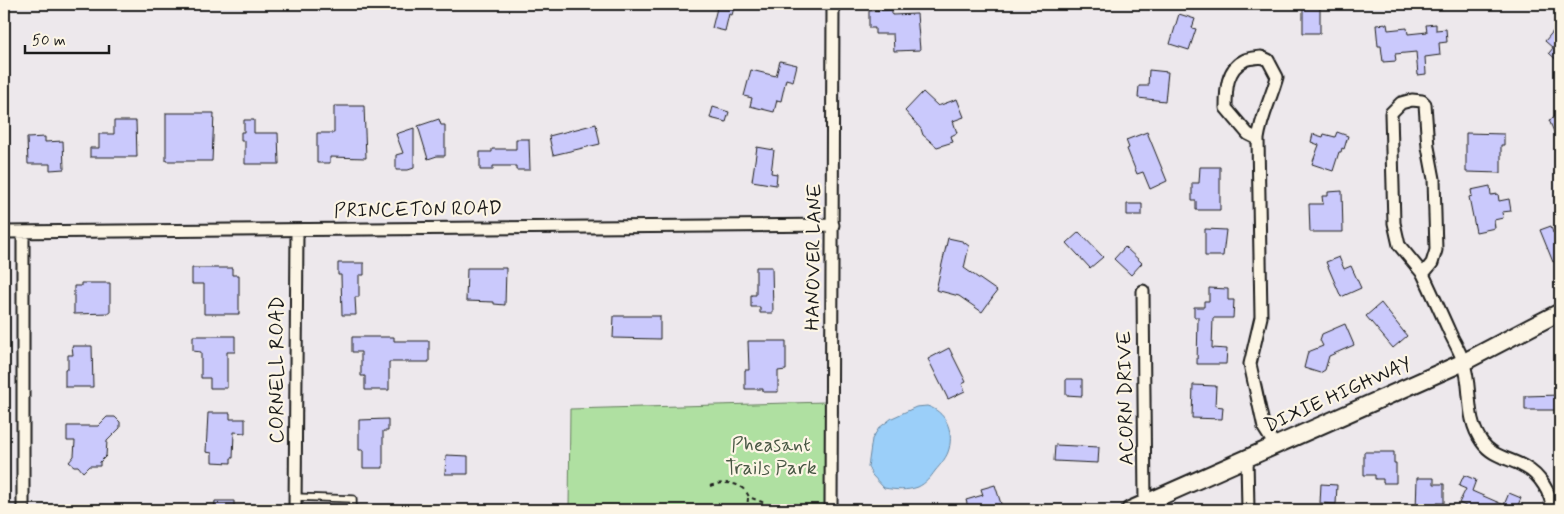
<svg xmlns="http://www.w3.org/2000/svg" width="1564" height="514" font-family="Mynerve,sans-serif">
<rect width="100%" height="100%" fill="#ede8ec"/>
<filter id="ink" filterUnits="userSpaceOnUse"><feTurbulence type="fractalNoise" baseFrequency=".02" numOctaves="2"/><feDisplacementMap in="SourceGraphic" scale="10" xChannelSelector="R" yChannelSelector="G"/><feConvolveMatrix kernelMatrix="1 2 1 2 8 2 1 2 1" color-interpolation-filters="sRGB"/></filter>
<g filter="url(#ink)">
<path fill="#afe0a1" stroke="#667e5e" d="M826,402L825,510H569L570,409Z"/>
<path fill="#9bcff9" stroke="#6887a1" d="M927,406C945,411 954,430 949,449C947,457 941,464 935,471C930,478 926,483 918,487C907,491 896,490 884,488L872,475L868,467L872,439L879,428L892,418L916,407Z"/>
<path fill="#cac9fc" stroke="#1c1c1c" d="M718,4H735L732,15L729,14L725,31L712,28Z
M1303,4H1320V33H1303Z
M892,10V15L917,14L920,50L894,51L893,34H875V28H869V11Z
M1179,14L1195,19L1192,28L1196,29L1189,50L1170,44Z
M1560,23V63L1549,53L1553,48L1545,41Z
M1387,24L1388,30L1407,28L1408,34L1427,32L1426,25L1436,24V30L1446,29L1447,42L1439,43L1440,55L1425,57L1426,74L1418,75L1416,52L1395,54L1396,61L1383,62L1381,46H1378L1376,25Z
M780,61L797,65L793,81L786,79L781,101L777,100L774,112L750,106L752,98L744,96L751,70L776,76Z
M1149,70L1168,72L1165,101L1138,98L1139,86H1148Z
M923,92L938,106L957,99L964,117L953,121L957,133L951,136L953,142L937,147L923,135L921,129L905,111Z
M334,106H364L366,158L330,157V163H317V133H334Z
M713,107L729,112L726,122L710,118Z
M166,113H214L212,161H166Z
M1560,115V146L1549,120Z
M439,119L441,125H445V156H437L428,159L418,126Z
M244,120H254V133H278L279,164H245V141H241V132H244Z
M114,121H136L137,157H90V148H99V134H114Z
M596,124L600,144L553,155L549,136Z
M414,128V168L408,170H396V155L403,153L396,134Z
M1147,132L1167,181L1150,189L1143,172L1137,174L1127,149L1129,148L1126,140Z
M1337,132L1348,136L1344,149L1342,148L1341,152H1339L1333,171L1312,164L1319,145L1311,142L1313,134L1323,137L1324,134L1335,137Z
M1466,133L1504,134V145H1501V173L1466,172Z
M45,137V142L63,141L64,169L50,170V164H28L27,138Z
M516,139H529L530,170H516V166H493V170H480V152H492V149H516Z
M757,147L774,150L771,173L777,174L776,185L752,181Z
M1200,167H1220V210H1196V201H1192V183H1199Z
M1490,186L1491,195L1498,194L1499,201L1509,199L1511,211L1502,212L1503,218L1494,220L1495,228L1476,232L1469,197L1472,196L1471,190Z
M1342,191L1343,232H1310L1309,204H1323L1322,196H1328V192Z
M1127,204H1142V215H1127Z
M1551,226L1553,233L1560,230V259L1553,262L1540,230Z
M1205,229L1226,230L1223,256H1205Z
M1079,232L1103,257L1090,268L1067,243Z
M948,238L962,241L969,246L964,268L997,291L982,312L959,296L936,290Z
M1125,247L1142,263L1131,275L1114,259Z
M1339,257L1344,269L1351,266L1361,288L1341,297L1326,262Z
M338,263H364V275H359V297H355L356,315H342L341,275H338Z
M756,267H772L773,313H760V307H751V295H756Z
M192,268H232V275H239V314H204V284H192Z
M467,268H506L505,305L494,304V302L466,301Z
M81,283H110V313L74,314V286H81Z
M1209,288L1228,289V300H1234L1233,318H1213L1212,348L1227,349L1226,364H1197L1198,317H1194V307H1204V301H1209Z
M1381,303L1407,336L1393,348L1366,316Z
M614,316H660V339L613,338Z
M1345,324L1354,345L1329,356L1325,370L1320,373L1304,368L1308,352L1323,346L1320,340L1322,334Z
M193,336H235V352H227V388H210V378H201V352L193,351Z
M352,337H394V341H429V362H389V390H365V376H361V352H352Z
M748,341H786V370L778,371V392H763V389H745V370H749Z
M72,346H92L93,387H65V369H68V355H73Z
M949,348L966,382L962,384L965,391L948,399L928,359Z
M1066,379H1082V396L1066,395Z
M1193,385L1216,386L1215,406L1223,407L1222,419L1192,418Z
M1560,395V410H1525V396Z
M208,413H230V419H245V433L234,432L233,458H231V463L212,462V453L206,452Z
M107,417H115L120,422V428L107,441L106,456L100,462V466H89L83,472L78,466H74L69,462L74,456L75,441H67V426H98Z
M388,419V431H383V468H363V450H359V420Z
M1055,445L1099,447L1098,463L1054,461Z
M1364,452H1394V463H1396V483H1383V479H1375V475H1364Z
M446,455L468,456V474H445Z
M1464,475L1476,480L1472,491L1504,505L1509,493L1521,498L1516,510H1475L1459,503L1466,489L1459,486Z
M1417,478H1434V484H1444V503H1437V510H1416Z
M1321,484L1337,485L1336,504L1320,503Z
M995,485L1003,510H969L966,500L983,495L981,489Z
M215,501H234V510H214Z"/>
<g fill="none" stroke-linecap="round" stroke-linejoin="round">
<defs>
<path id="lane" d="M295,497L353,499V510"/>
<path id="street" d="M1412,100L1422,101L1425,104L1428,147L1434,179L1436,250L1432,263L1423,274L1399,245L1394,223L1391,113L1401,103Z
M1258,139L1248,134L1226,108C1226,90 1226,69 1245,60C1250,58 1256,58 1261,57L1268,60L1277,77C1271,99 1261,117 1258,139L1261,317L1250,364L1264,428L1276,447
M4,232L833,225
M1423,274C1432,293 1441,313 1450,333C1454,342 1460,351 1463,361C1473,388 1464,417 1482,442C1492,457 1510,458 1525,467C1540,475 1551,493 1553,510
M1143,291L1145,504
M1247,458L1248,510
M23,510V232
M295,510L297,230
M831,510L833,4"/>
<path id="secondary" d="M1130,510L1464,362L1560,312"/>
</defs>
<use href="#lane" stroke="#1c1c1c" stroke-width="9"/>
<use href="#street" stroke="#1c1c1c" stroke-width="15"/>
<use href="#secondary" stroke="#1c1c1c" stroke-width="20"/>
<path stroke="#1c1c1c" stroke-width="2" stroke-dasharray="4 4" stroke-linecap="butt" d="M710,486C724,481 742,481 749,497L762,502L777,510
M747,510L748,498"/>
<use href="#lane" stroke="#fcf5e5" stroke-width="5.5"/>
<use href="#street" stroke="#fcf5e5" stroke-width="11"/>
<use href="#secondary" stroke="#fcf5e5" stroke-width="16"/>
</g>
</g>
<g text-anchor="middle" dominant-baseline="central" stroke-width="4.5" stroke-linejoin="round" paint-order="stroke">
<g font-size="20" fill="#1c1c1c" stroke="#fcf5e5">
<text transform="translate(418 210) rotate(-1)">PRINCETON ROAD</text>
<text transform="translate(814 257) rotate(-89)">HANOVER LANE</text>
<text transform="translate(277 370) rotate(-90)">CORNELL ROAD</text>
<text transform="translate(1338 395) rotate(-24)">DIXIE HIGHWAY</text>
<text transform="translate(1126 398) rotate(-91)">ACORN DRIVE</text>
</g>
<g font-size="20" fill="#485744" stroke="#fcf5e5">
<text x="771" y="445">Pheasant<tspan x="771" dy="23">Trails Park</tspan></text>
</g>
</g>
<rect width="1564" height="514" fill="none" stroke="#fcf5e5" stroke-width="20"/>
<rect x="10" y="10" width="1544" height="494" fill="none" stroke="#1c1c1c" stroke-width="2" filter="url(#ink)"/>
<path d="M25 45v8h84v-8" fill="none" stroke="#1c1c1c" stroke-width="2.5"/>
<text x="32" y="45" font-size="15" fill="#1c1c1c" stroke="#fcf5e5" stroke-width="4" paint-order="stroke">50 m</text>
</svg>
